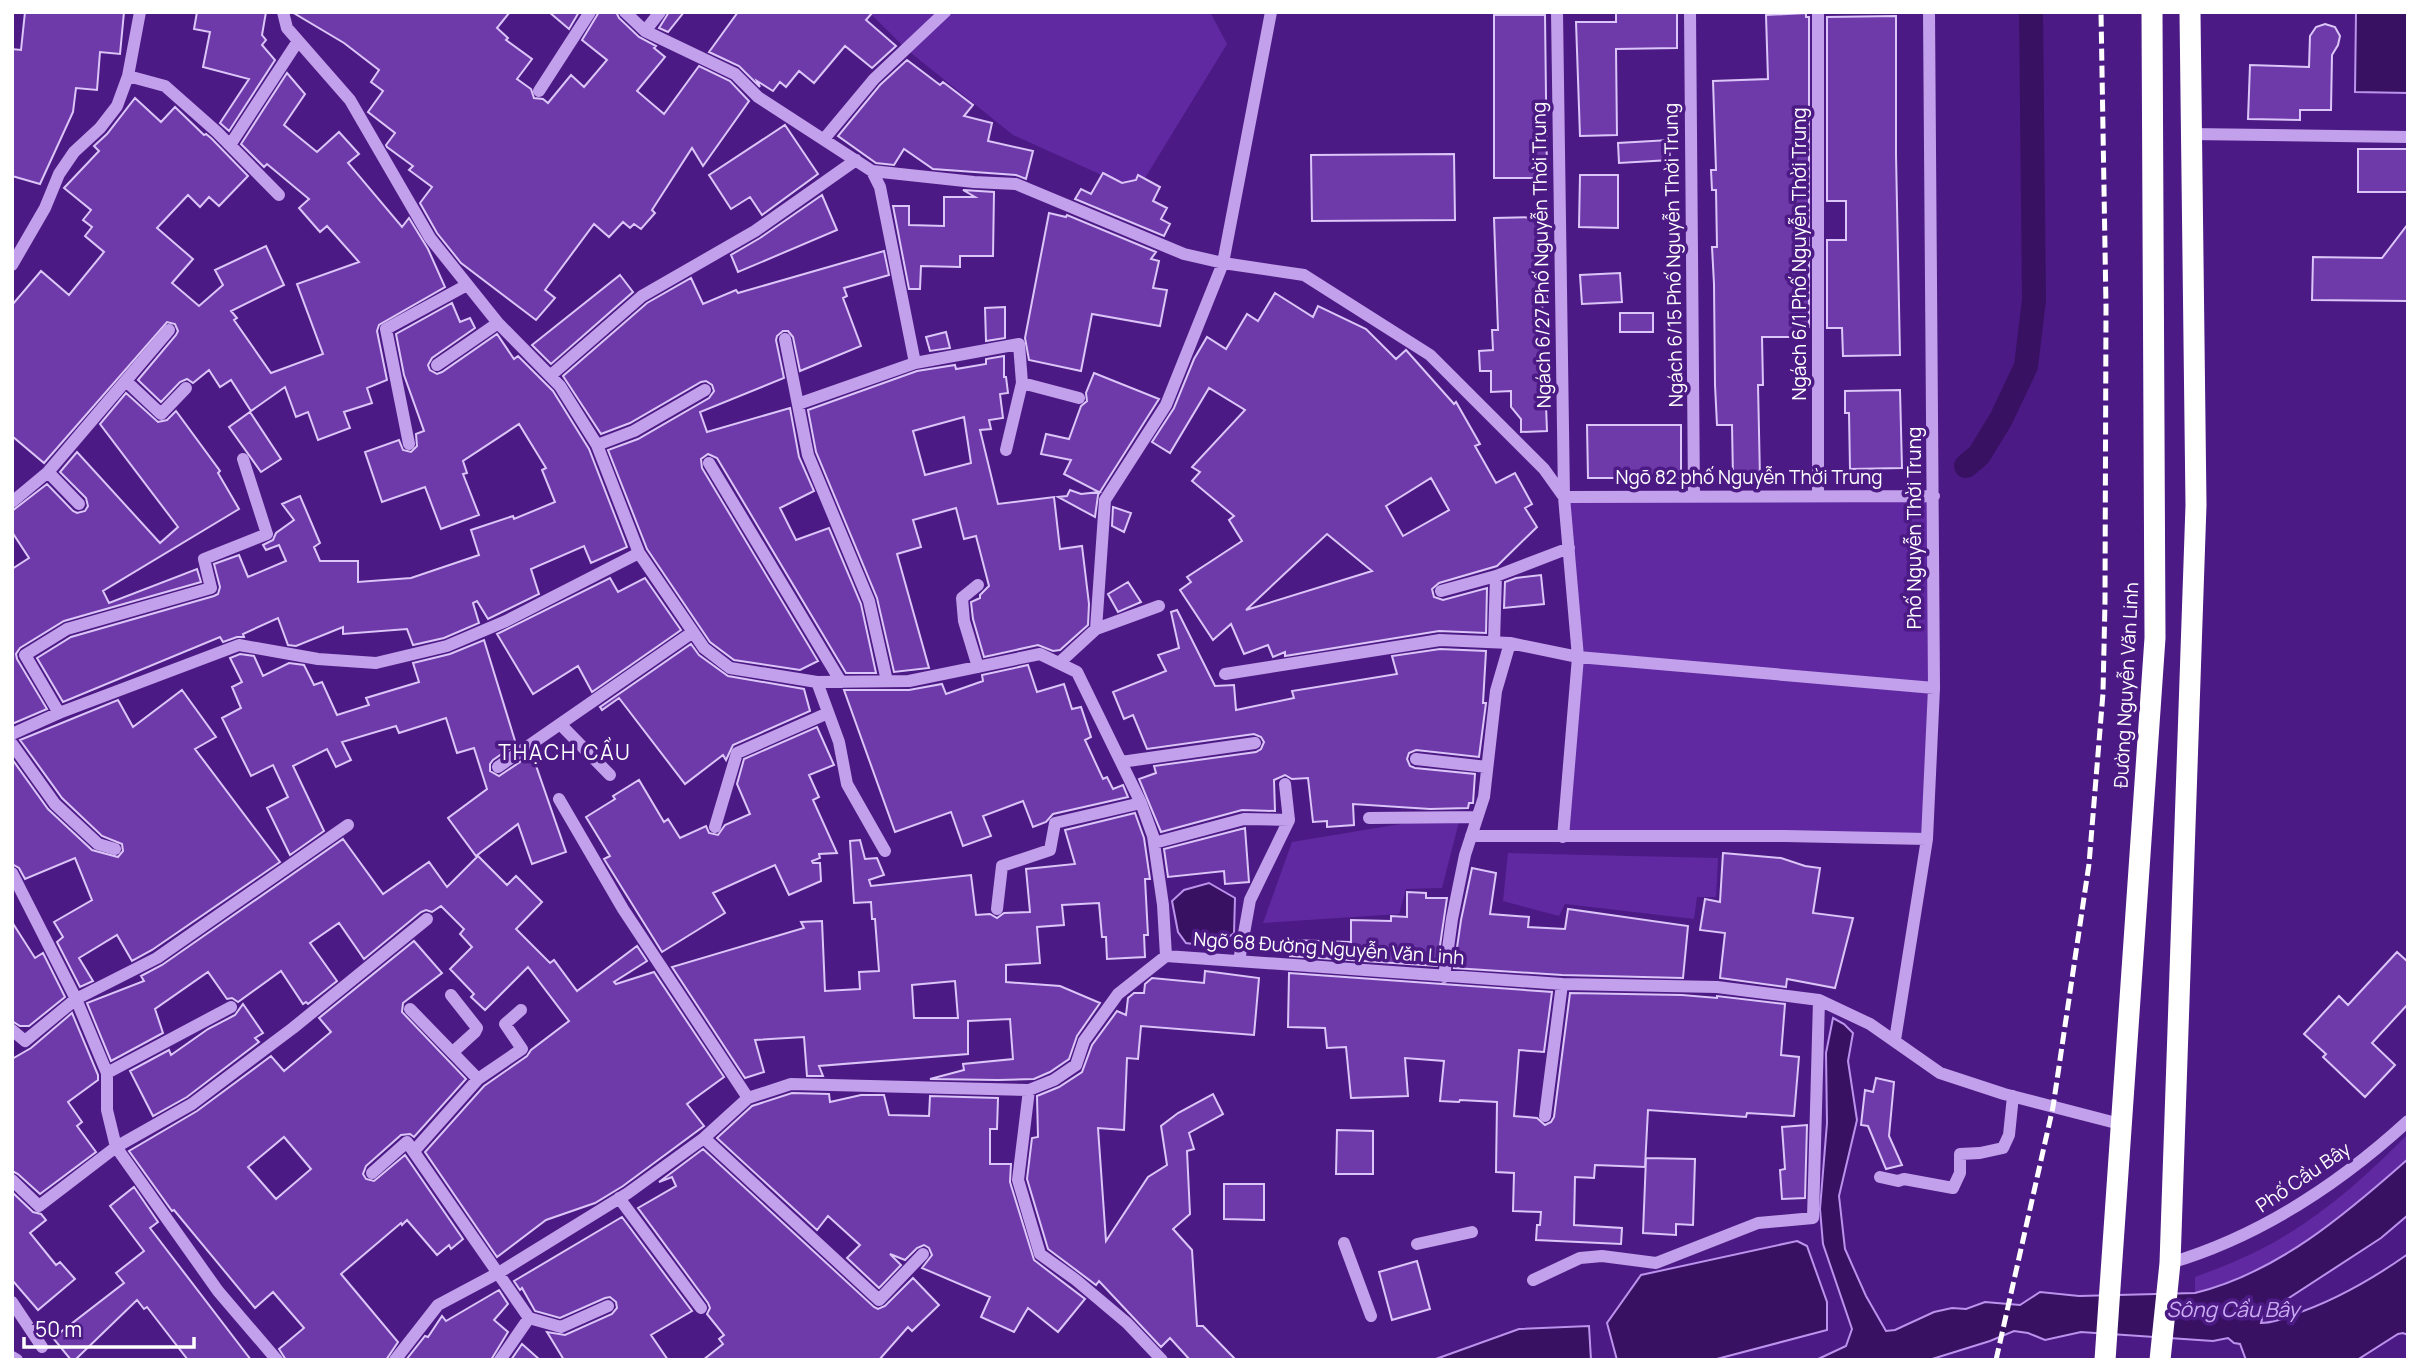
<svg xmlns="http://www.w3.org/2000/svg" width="2420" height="1372" font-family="Manrope,sans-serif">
<rect width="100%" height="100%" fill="#4c1a84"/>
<path fill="#6029a1" d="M869,12H1210L1227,44L1137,191L1013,135L906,49Z
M1934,496L1927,839L1563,837L1578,657L1564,497Z
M1461,814L1442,888L1406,889L1399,914L1263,923L1292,842Z
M1508,853L1718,858L1716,897H1697L1694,919L1565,904L1559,916L1503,901Z
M2408,1134V1159C2346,1214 2277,1272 2195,1293V1277C2210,1271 2226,1266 2240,1259C2305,1231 2359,1184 2408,1134Z"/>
<path fill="#381162" stroke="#bb93ed" stroke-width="2" d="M2356,12H2408V93L2355,92Z
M1209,883L1235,898L1234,933L1215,947L1186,943L1178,932L1172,901L1184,890Z
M1833,1018L1844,1024L1853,1033L1848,1061L1857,1120L1839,1196L1845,1249L1866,1296L1886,1331L1895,1330L1934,1312L1952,1308L1966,1309L1985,1302L2020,1305L2040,1292L2079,1296L2195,1293C2277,1273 2346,1214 2408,1159V1215L2381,1238L2272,1309L2263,1316L2261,1323C2272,1323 2282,1319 2292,1315C2335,1301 2371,1280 2408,1254V1335L2403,1333L2398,1334L2357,1360H2246L2240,1344L2234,1343L2228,1338L2213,1341L2081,1332L2045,1340L2028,1333L2014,1331L1990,1341L1929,1360H1816L1846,1346L1852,1329L1823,1244L1820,1209L1827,1123L1826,1053Z
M1797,1241L1807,1246L1827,1302V1330L1713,1360H1617L1607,1323L1641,1275Z
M1589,1326L1591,1360H1433L1519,1329Z"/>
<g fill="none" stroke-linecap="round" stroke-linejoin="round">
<path stroke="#381162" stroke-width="24" d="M1966,466L1979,455L2001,419L2026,366L2034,300L2031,12"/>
</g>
<path fill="#6e3aa9" stroke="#dcc5f8" stroke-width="2" fill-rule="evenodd" d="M25,12H124L120,54L100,52L97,90L76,88L73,112L40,184L12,176V49L21,50Z
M197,12H266L262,35L266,40L262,45L275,60L229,131L220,123L249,79L203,67L210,32L194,29Z
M292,12H510L497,28L508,38L506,40L532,59L517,79L531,89L534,98L543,99L548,103L571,75L584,87L607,60L582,40L599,12H616L619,18L639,37L656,46L654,48L665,57L637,91L664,114L699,66L730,81L749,101L703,166L692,148L652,210L655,213L641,229L634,224L630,228L623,222L609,237L594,224L545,290L555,298L536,320L461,263L437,233L420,203L432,187L409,170L413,166L387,147L386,145L395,133L368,112L383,91L371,82L379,70L344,43Z
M549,12H579L569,29Z
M669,12H684L668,32L659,28Z
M738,12H873L866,20L896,46L872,68L845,46L814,83L799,71L786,87L780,82L773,91L757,81L760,87L739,66L709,52Z
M1616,13H1677V48L1616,49L1617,135L1580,136L1576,22H1616Z
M1806,13V17H1809V327H1798V337H1762L1763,385H1758L1760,478H1733L1732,425H1717L1715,385L1714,284L1712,247H1717L1716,190H1712L1711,170H1716L1713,81L1768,79L1766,15Z
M1494,15H1545L1547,178H1494Z
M1896,16V155L1900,355L1843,356L1842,328H1827V240H1846V201H1827V17Z
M2325,24L2335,27L2340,36L2338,45L2332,55L2331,110H2300V120L2248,119L2250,65L2309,67L2310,36L2316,27Z
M907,60L940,85L943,82L973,105L964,116L992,123L988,141L1033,151L1026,179L1016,175L933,169L904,149L894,165L876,163L838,136L880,85Z
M287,73L305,94L284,125L317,152L339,132L359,154L348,163L402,227L409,218L428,249L445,287L379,325L377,331L387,380L367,388L372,403L344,412L350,428L318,440L308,412L296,417L285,387L251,411L231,380L220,387L209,370L193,383L187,379L180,382L161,402L138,380L176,335L178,331L175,324L167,322L44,463L12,436V305L41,271L69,295L104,252L85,236L92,227L83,220L91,210L64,188L99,151L94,146L107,134L135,98L161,122L175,107L204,135L206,134L211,138L248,176L219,206L209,197L200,207L188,195L157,228L193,259L172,283L199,306L223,285L215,270L266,246L284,285L231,311L237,318L234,320L271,373L323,354L297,284L359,262L327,226L320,232L299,208L309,199L267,164L264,167L241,144Z
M785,125L818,174L762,215L750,197L731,209L709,175Z
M1669,140L1670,160L1619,163L1618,143Z
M2358,149H2408V192H2358Z
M1454,154L1455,220L1312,221L1311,155Z
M1103,173L1122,183L1136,180L1138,175L1160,187L1153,201L1167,208L1161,219L1170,224L1164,236L1075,199L1081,189L1091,194Z
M1580,175H1618V228L1579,227Z
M963,190L994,192L993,256H960V267L921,266L920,289H909L893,206H909V225L944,226V197H975Z
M822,195L837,230L738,272L731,255L760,238Z
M1049,213L1066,217L1067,215L1156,252L1151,259L1159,261L1153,288L1167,290L1160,326L1092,314L1081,371L1029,360L1025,338Z
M1543,217L1547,300H1542L1547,431L1521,432V419L1511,407V391L1491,392V371H1480L1479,351L1493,350L1492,330H1498L1494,218Z
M2408,224V301L2312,300L2313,257L2382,258Z
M884,251L889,275L844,288L847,296L843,298L861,346L800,371L793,337L788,331H783L777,336L776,340L784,378L700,412L707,432L790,408L799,457L814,491L780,508L796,540L829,528L861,604L876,673H846L717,458L708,454L701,459L702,468L818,661L800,670L734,660L710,642L647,549L608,450L638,439L709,398L714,391L712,385L706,381L701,382L630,423L601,434L563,376L647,303L691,278L703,304L736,290L738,293Z
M1620,273L1622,302L1582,304L1580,275Z
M620,275L633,292L551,364L532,345Z
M1275,293L1313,317L1318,306L1366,329L1396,359L1406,350L1454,404L1456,402L1480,444L1475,446L1496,483L1515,473L1532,504L1525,508L1537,527L1497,566L1439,583L1432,589L1434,597L1443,600L1487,588L1486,633L1439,631L1285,656V652L1273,657L1268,645L1244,654L1231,624L1213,640L1180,590L1191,582L1187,577L1242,541L1229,520L1234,516L1192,481L1200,472L1192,467L1245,410L1209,388L1170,453L1152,442L1174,408L1194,359L1207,337L1226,349L1247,314L1258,321ZM1431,478L1449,510L1403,536L1386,506ZM1327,534L1372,571L1246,610Z
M452,303L460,322L470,318L475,328L432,358L428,365L430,370L437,374L442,372L497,334L514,359L518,356L553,391L589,449L627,547L591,563L584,546L531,569L539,594L488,619L477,601L473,603L479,623L444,638L413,645L407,629L343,634V627L296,646L288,645L278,618L243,634L244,637H237L223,642L220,637L63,702L37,658L71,637L214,596L218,594L220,587L214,564L239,555L248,577L286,561L279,545L266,550L263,545L273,540L276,533L294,520L282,504L300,496L320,543L314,547L320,561H358V582L411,578L479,555L471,530L513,516L514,519L555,502L542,470L546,468L519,424L463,461L467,473L463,474L479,515L441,529L425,487L382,502L365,452L399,440L403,450L411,452L417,446L416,434L424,431L404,375L396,334Z
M1005,307V338L986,341L985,308Z
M1620,313H1653V332H1620Z
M946,332L950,348L930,351L926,337Z
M1004,356V377H1006L1008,393L1000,394L1003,418L989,420L991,429L980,430L998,504L1054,497L1060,549L1082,546L1089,604L1088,625L1060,650L1053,651L1038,645L984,657L973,619L971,602L980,598V595L989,586L976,536L964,539L956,508L913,520L921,547L897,554L929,668L894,672L877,598L816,452L808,410L917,371L955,365L956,369L986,364V359ZM964,417L971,463L925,475L913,431Z
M1094,373L1159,399L1098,495L1095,517L1058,497L1067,496L1070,490L1081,494L1099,492L1064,474L1071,460L1041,454L1046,434L1069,439L1081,406L1087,401L1086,393Z
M1900,390L1902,468L1850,469L1849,413H1845V391Z
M126,393L158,422L167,420L176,411L220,471L218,473L239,509L103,591L109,603L197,569L201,582L64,621L20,648L16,654L17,659L47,709L12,724V569L29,558L12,532V511L47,484L73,511L77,513L85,511L88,506L86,498L60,472L77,452L160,543L178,527L100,424Z
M250,412L281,459L261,472L229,427Z
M1587,425H1681V478H1588Z
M1113,507L1131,513L1124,532L1112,526Z
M1541,575L1544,604L1504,608L1505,582L1516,578Z
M610,578L618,592L645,578L681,630L592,692L578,666L533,694L497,634Z
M1128,582L1141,602L1118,612L1108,594Z
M1177,610L1215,686L1234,685L1236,710L1294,698L1292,691L1397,674L1392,656L1440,649L1486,651L1483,703H1486L1479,757L1416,750L1409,753L1407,759L1410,766L1415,768L1475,774L1473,803H1469L1468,808L1430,809L1353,804L1354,825L1327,827V821L1313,822L1308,778L1292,779L1285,775L1274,780L1275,811L1242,810L1161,832L1139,779L1156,773L1154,766L1256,752L1261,749L1264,742L1261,737L1254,734L1147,749L1133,715L1124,719L1113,692L1166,671L1158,655L1179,648L1171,612Z
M484,640L516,744L493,760L490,764V771L499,776L523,760L533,757L566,852L532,864L518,824L476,856L448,818L487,789L474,748L457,753L446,718L399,733L396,726L342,742L351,760L336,767L327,749L293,766L324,831L290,855L267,808L288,797L273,765L251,776L222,718L241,708L232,687L242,682L230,658L240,654L254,656L263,676L289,663L304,665L314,685L322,682L337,715L369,705L366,698L419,682L413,663L450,654Z
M691,644L699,655L728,676L804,689L810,711L733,745L726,760L723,755L685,784L619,698L602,710L600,707Z
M1028,665L1037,692L1064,684L1072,709L1081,707L1091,737L1085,740L1103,779L1107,777L1113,789L1123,785L1128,797L1053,814L1046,822L1033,827L1023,801L983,816L991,836L963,846L951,812L895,832L844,690H909L942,684L946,694L983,681L982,675Z
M182,690L216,737L195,749L280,862L152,950L132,961L117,935L79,958L93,981L80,987L57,942L63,937L54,922L92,900L75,858L25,879L19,868L12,864V759L48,809L92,850L118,857L123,851L122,844L102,836L62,798L20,740L118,700L133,727Z
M817,727L834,765L809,775L819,797L813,800L837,853L819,854L820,858L812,861L813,863H820L821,881L789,895L775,865L713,893L725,913L662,952L604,859L610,856L586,817L615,799L613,796L639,780L664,822L668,819L680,838L706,826L709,833L718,835L725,825L750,814L737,784L744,759Z
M1135,813L1144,838L1150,879H1145L1148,935H1144L1145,957L1107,959L1106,937H1102L1099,903L1062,905L1064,925L1037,927L1040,963L1006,965V982L1060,986L1100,1003L1077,1036L1069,1059L1050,1072L1034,1079L998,1080L930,1079L964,1070L963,1064L1013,1059L1010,1019L968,1021V1054L819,1066L823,1076H807L804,1037L755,1040L764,1072L745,1078L672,967L804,928L801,922L822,921L825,991L860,989L859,972L879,971L875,919H872L871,902L854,903L850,841L860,840L865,859L877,858L884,875L869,880L871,886L971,875L976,915L990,914L997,918L1004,913L1030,912L1026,869L1075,864L1065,830ZM955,981L958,1018H914L912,985Z
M1245,828L1249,882L1225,884L1224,871L1168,877L1164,849Z
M343,839L383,894L429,862L447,887L478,856L507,885L516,876L542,902L516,929L550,963L554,960L577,991L637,946L647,961L614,982L616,984L654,972L724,1077L687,1104L704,1126L623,1186L595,1203L546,1220L497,1257L425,1152L484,1086L527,1056L531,1050L569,1021L528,967L485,1010L471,997L474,994L450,969L472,947L460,934L464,929L441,906L432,912L426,910L421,912L364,959L339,923L310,943L337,981L308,1004L306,1002L303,1004L281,971L238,1002L232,998L227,999L208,972L155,1009L163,1033L111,1061L87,1003L144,981L141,976L162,965Z
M1723,853L1781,858L1805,866L1820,868L1813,913L1853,918L1835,988L1787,979L1786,987L1720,978L1725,933L1700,930L1705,899L1720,902Z
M1472,868L1496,873L1490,914L1529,917L1528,927L1565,929L1568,909L1688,926L1683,978L1562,975L1454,968L1461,920Z
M1407,892L1426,893V898H1447L1437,966L1290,956V940L1351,942V920L1391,921V916L1407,917Z
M12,922L35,958L43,953L65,997L29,1026H20L12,1021Z
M414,941L442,973L403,1003L402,1012L466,1079L414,1137L410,1134L401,1135L366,1166L363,1174L366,1179L374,1181L405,1155L463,1239L451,1249L449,1245L437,1255L407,1220L402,1225L401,1223L341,1274L398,1342L386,1360H286L279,1349L304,1328L273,1292L255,1308L174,1210L172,1211L129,1151L197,1111L271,1056L284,1071L331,1032L319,1018ZM284,1137L311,1169L276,1199L248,1167Z
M2397,952L2408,962V1004L2372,1043L2395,1065L2365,1097L2323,1057L2326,1054L2304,1034L2339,996L2348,1005Z
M1205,971L1259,978L1254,1035L1141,1026L1138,1059L1127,1058L1124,1130L1098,1128L1106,1241L1148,1177L1167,1165L1161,1126L1178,1113L1213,1094L1223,1114L1189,1133L1194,1149L1187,1151L1190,1214L1173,1229L1192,1250L1197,1326H1203L1236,1360H1190L1170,1338L1161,1347L1099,1281L1096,1285L1048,1249L1027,1179L1032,1138L1038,1137L1037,1096L1059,1087L1082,1072L1092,1045L1117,1011L1126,1015L1128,998L1134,993H1144L1145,984L1152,978L1204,983Z
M1289,973L1552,992L1544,1052L1519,1050L1514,1116L1537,1118L1545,1125L1551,1122L1554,1117L1570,993L1682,995L1717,998V996L1785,1004L1781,1055L1799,1057L1794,1116L1747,1113L1746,1117L1648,1110L1645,1167L1595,1165L1594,1178L1575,1177L1574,1225L1622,1228L1621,1244L1536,1240L1537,1225H1540L1541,1212L1513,1211L1514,1173L1496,1172L1497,1102L1460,1100L1459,1102L1440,1101L1444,1061L1405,1058L1408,1096L1351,1098L1346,1047L1327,1048L1325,1028L1288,1027Z
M243,1004L263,1033L255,1038L259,1042L187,1097L153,1116L130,1071L169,1050L171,1055L208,1029L235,1015Z
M72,1013L98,1075V1080L68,1102L82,1122L77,1126L96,1152L40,1194L18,1174L12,1171V1059L31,1048Z
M1876,1078L1894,1082L1889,1136L1902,1165L1886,1169L1868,1126L1861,1125L1865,1090L1873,1092Z
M792,1093L829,1094L830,1102L861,1095H884L889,1115L929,1116L930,1096L998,1098L997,1129H990V1164H1011L1010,1182L1034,1260L1085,1299L1058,1332L1028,1308L1014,1332L981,1317L990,1297L922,1268L932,1255L929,1248L924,1245L917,1248L905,1260L890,1254L901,1265L879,1288L847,1258L860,1245L828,1216L817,1230L717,1138L752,1106Z
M1807,1125L1805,1198L1782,1199L1780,1170L1785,1169L1782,1127Z
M1337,1130L1373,1131V1174H1336Z
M703,1149L874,1307L878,1309L885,1306L913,1278L939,1305L912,1331L908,1327L879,1360H703L723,1344L719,1339L724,1335L707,1314L710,1308L708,1303L638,1208L676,1186L672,1177L659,1182Z
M1646,1158L1695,1159L1693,1225L1676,1224V1235L1643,1233Z
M1224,1184H1264V1220L1224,1219Z
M134,1187L158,1222L150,1228L251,1360H188L147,1307L144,1309L137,1300L75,1360H71L53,1338L124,1283L116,1273L144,1251L110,1206Z
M12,1192L33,1212L41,1214L46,1220L30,1233L56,1265L60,1262L75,1279L38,1310L12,1280Z
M622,1217L692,1311L651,1335L668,1360H564L547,1332L565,1335L612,1314L617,1308L616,1302L610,1297L605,1298L560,1318L535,1311L522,1288L520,1290L514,1281Z
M1417,1261L1430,1309L1392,1320L1379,1272Z
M499,1290L508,1304L494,1320L508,1332L491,1360H406L425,1336L428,1337L442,1316L446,1321Z
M522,1344L540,1360H511Z"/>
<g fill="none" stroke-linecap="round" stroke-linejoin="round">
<path stroke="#c2a0eb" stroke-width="12" d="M283,12L287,28L350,100L430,238L498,323L560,386L597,445L639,553L704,648L730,668L817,682L909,681L1040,654L1077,672L1141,803L1153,836L1163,905L1166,956L1562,984L1717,987L1819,1000L1870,1024L1940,1073L2004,1094L2120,1124
M625,12L645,31L735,74L758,97L872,171L974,182L1016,184L1184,254L1223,263L1304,275L1430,355L1544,469L1564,497L1578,657L1510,643L1496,691L1484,797L1465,855L1452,919L1444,977
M1557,12L1564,497L1934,496
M1690,12L1694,496
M1818,12V496
M645,31L660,12
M128,76L165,86L217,132L279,195
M539,91L590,12
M2190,134L2408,137
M824,139L874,79L945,12
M230,145L298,41
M12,265L45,208L59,174L74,152L100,128L117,106L128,76L140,12
M785,339L808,455L869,601L887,681
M915,363L1019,344L1022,383L1006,450
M437,365L498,323
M550,376L642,296L755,231L856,160
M126,381L161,414L186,388
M1022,383L1079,398
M798,404L915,363L880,187L872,171
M409,444L386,329L467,285
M597,445L634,431L705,390
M709,463L841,682
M48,472L169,330
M12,502L48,472L79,504
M978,585L962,598L964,621L978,667
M1441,591L1496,576L1569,548
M1096,629L1105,500L1166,405L1223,263L1271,12
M1494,642L1496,576
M1059,663L1096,629L1159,606
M1225,674L1440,640L1510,643
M817,682L839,742L847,784L885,851
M59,713L25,655L67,629L211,588L204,559L267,534L243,459
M560,724L610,775
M12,734L59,713L239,645L318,659L376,663L447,646L506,621L639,553
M12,744L55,804L98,844L115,849
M1416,759L1487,767
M1121,762L1255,743
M498,767L693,632
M559,799L623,909L748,1098
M1369,818L1477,817
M715,827L737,753L828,713
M1471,836H1785L1927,839
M1563,837L1578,657L1934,688
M1154,843L1244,819L1289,820
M12,873L76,999L107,1073V1110L116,1147L218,1291L277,1360
M997,909L1002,866L1050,850L1055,823L1141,803
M1239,961L1250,900L1289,820L1285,784
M451,995L477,1028L475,1032L453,1052
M410,1009L478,1079
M12,1030L25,1041L76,999L157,958L348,825
M1895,1040L1927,839L1934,688L1929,12
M107,1073L231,1007
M1029,1090L1018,1180L1040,1254L1076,1280L1127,1323L1162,1360
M1545,1116L1562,984
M704,1138L879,1300L923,1254
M414,1151L478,1079L522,1049L505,1024L521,1010
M372,1173L407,1142L529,1318L500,1360
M1880,1177L1898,1181L1904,1179L1953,1188L1960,1173V1154L1980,1153L2003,1148L2009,1135L2013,1096
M12,1180L39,1206L116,1147L192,1104L293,1028L427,919
M619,1198L701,1308
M1344,1243L1371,1316
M1417,1244L1472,1232
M2170,1263C2261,1236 2338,1185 2408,1121
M1533,1280L1580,1258L1602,1256L1656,1263L1758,1223L1813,1218L1819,1000
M12,1302L42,1347
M529,1318L561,1327L608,1306
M12,1357L17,1360
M395,1360L438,1305L500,1272L628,1193L704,1138L748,1098L791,1084L1029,1090L1054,1080L1076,1065L1084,1041L1118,994L1166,956"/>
<path stroke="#fff" stroke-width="21" d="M2105,1360L2155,638L2152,12
M2160,1360L2170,1263L2196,505L2190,12"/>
<path stroke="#fff" stroke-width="5" stroke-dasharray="12 5" stroke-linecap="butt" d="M1996,1360L2053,1107L2089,864L2103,693L2105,601L2106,307L2101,12"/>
</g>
<g text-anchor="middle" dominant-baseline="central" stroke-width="7" stroke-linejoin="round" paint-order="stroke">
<g font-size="19" fill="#fff" stroke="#4c1a84">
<text transform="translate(1799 254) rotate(-90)">Ngách 6/1 Phố Nguyễn Thời Trung</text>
<text transform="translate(1541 255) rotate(-91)">Ngách 6/27 Phố Nguyễn Thời Trung</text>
<text transform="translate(1673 255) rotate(-91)">Ngách 6/15 Phố Nguyễn Thời Trung</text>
<text x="1749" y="477">Ngõ 82 phố Nguyễn Thời Trung</text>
<text transform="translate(1914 528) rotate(-90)">Phố Nguyễn Thời Trung</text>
<text transform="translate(2126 685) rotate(-87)">Đường Nguyễn Văn Linh</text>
<text transform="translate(1329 948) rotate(4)">Ngõ 68 Đường Nguyễn Văn Linh</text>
<text transform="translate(2303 1177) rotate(-34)">Phố Cầu Bây</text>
</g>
<g font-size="21" letter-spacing="2" fill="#fff" stroke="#4c1a84">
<text x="565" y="752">THẠCH CẦU</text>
</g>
<g font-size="21" font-style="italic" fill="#cbabf3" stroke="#4c1a84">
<text x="2233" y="1309">Sông Cầu Bây</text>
</g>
</g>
<rect width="2420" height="1372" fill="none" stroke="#ffffff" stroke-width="28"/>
<path d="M24 1337v10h170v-10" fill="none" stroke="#ffffff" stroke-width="3.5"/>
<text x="35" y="1337" font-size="21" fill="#ffffff" stroke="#4c1a84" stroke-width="5" paint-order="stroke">50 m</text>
</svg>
